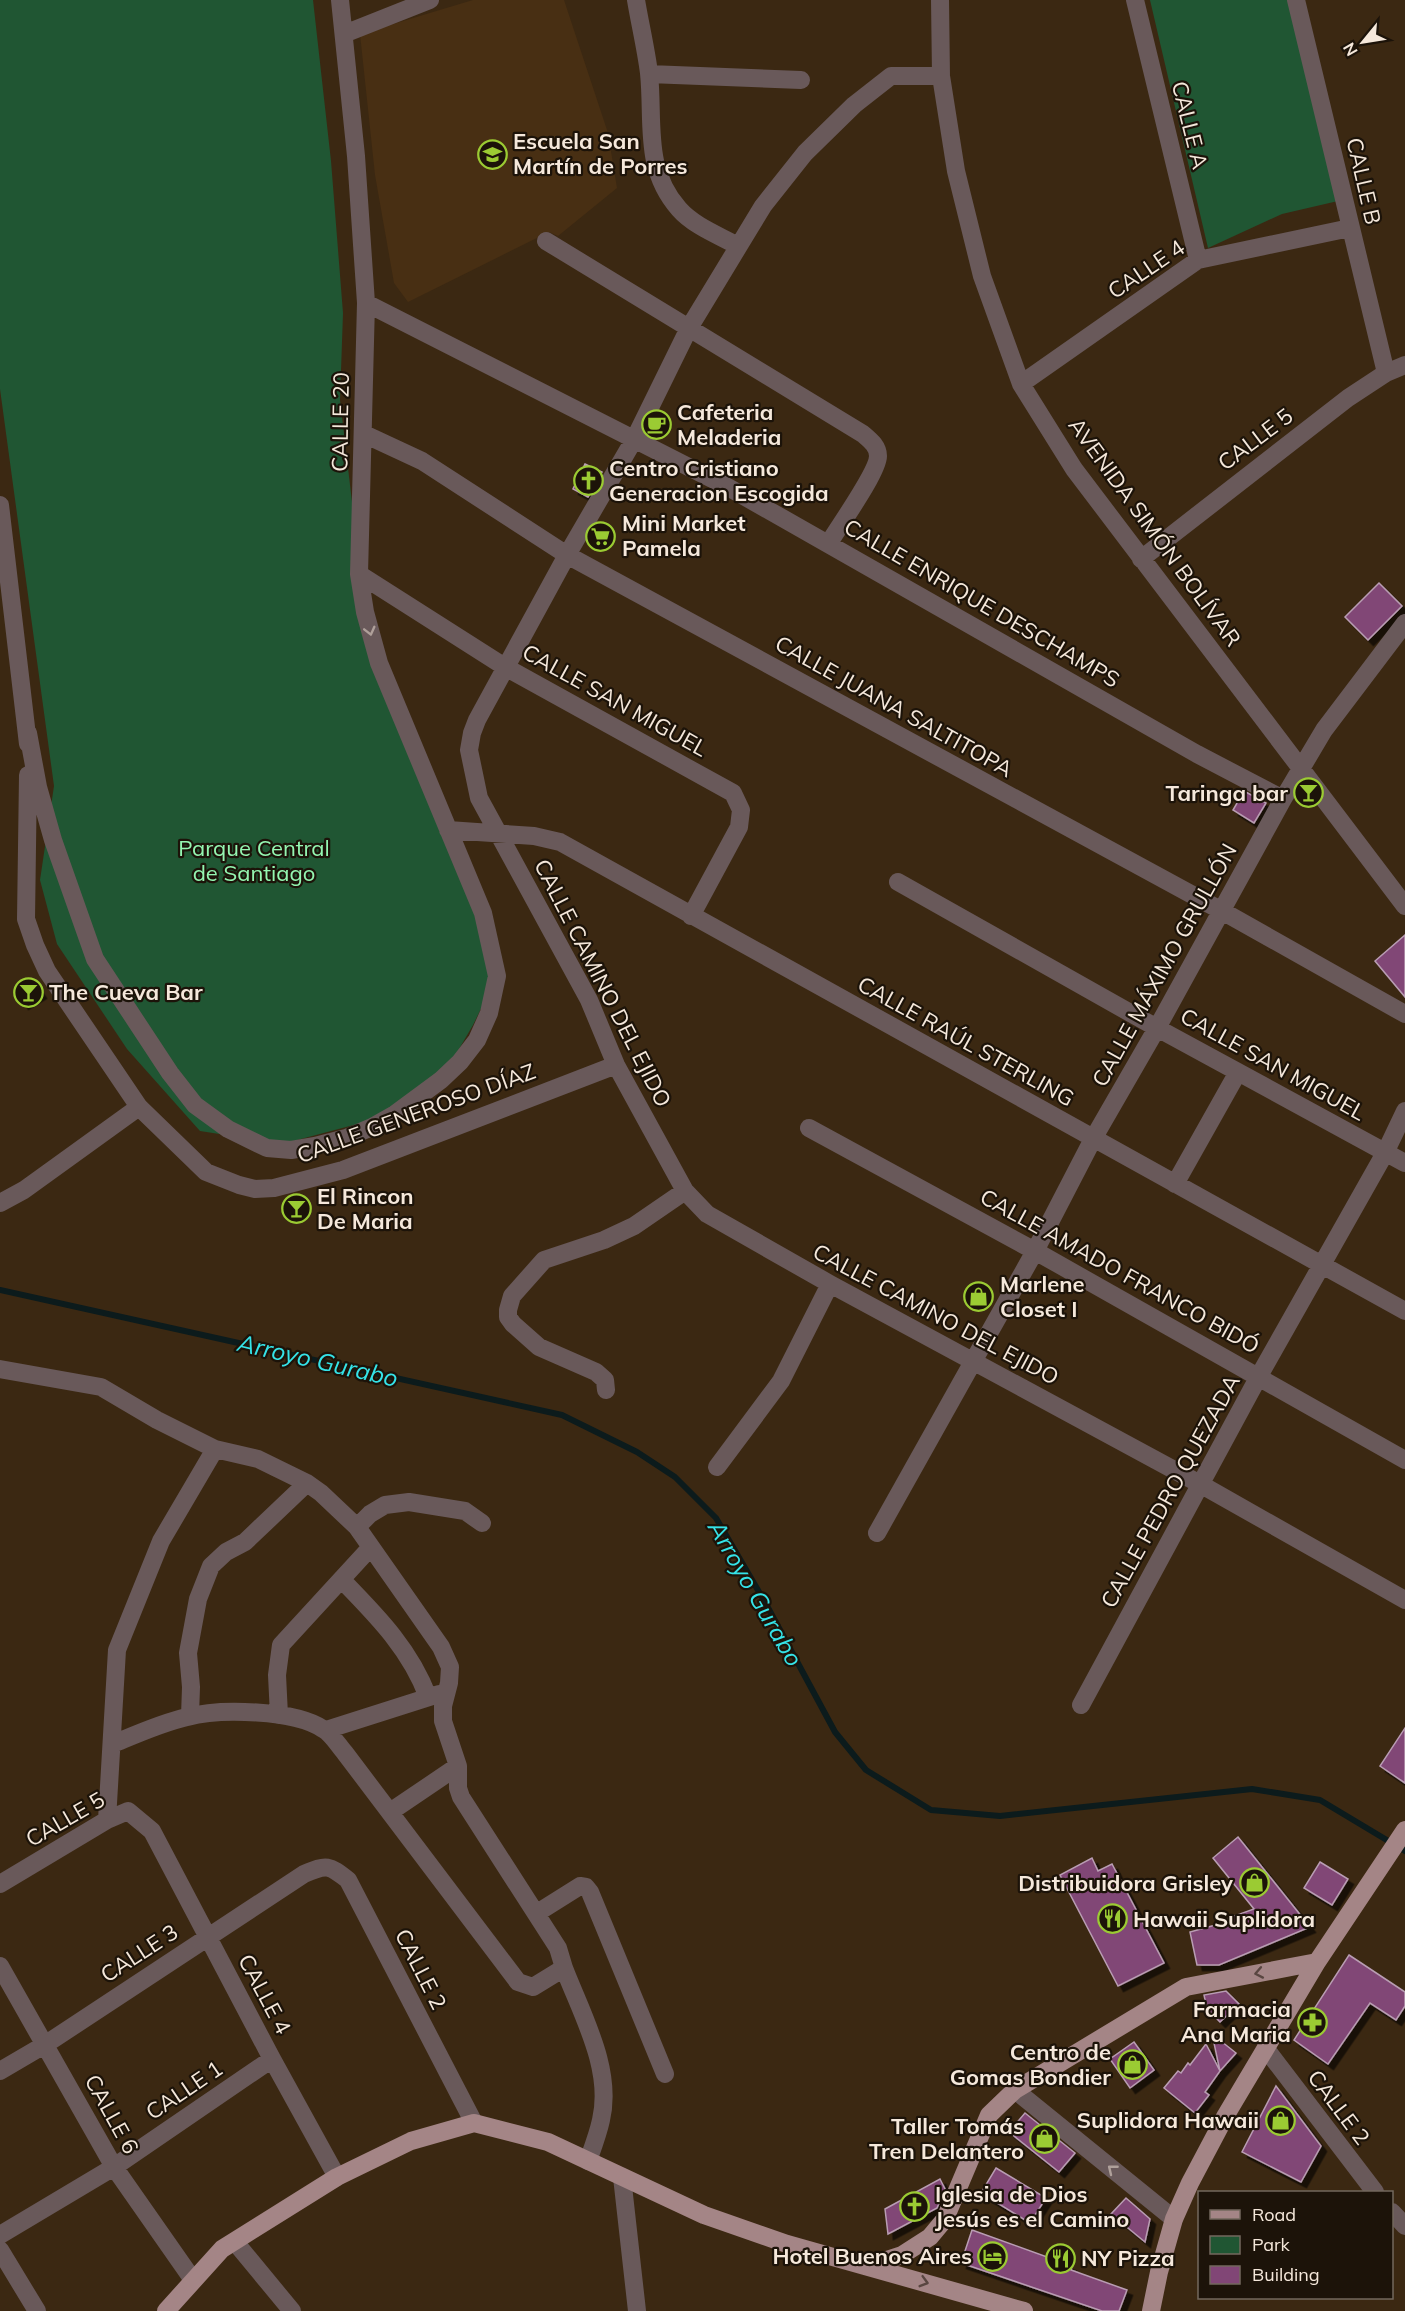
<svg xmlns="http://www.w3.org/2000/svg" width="1405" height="2311" font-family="Mulish,sans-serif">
<defs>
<filter id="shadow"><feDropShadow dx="5.5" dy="5.5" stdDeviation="0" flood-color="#0009"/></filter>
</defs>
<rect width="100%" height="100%" fill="#3b2812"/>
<path fill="#482f13" d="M473,0H564L608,133L617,188L558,236L549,232L408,302L394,283L375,175L360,34Z"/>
<path fill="#205633" d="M0,0H313L331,161L343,313L340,400L365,612L497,976L473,1025L441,1080L395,1114L267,1148L245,1138L200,1131L127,1049L57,944L40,880L54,786L0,389Z
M1150,0H1292L1338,201L1282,214L1208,248Z"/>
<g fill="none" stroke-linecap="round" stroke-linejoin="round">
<path stroke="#0c1b1c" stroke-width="6" d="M0,1290L562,1415L637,1452L675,1477L716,1518L766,1604L835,1732L866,1770L931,1810L1000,1816L1252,1789L1320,1800L1405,1851"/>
</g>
<path fill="#814676" stroke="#b99db3" stroke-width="1.5" filter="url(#shadow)" d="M585,464L602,472L588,497L573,489Z
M1379,583L1402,606L1368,640L1345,617Z
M1244,791L1266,803L1254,823L1233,810Z
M1405,935V997L1375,961Z
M32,979L41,993L23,1004L15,990Z
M1405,1728V1783L1380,1766Z
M1238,1837L1310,1927L1219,1965H1197L1190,1932L1219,1924L1218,1922L1254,1909L1213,1858Z
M1092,1858L1098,1871L1112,1864L1164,1963L1118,1986L1060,1875Z
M1320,1862L1348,1879L1332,1905L1304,1888Z
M1349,1955L1405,1992V2006L1396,2020L1370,2003L1328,2064L1294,2040Z
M1226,1991L1239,2004L1220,2022L1207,2009L1204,1995Z
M1212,2034L1236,2053L1220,2071Z
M1134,2042L1154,2070L1130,2088L1110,2059Z
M1206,2044L1220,2071L1205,2092L1209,2095L1195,2113L1164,2088L1178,2071L1181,2073L1188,2063L1190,2065Z
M1276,2086L1321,2146L1301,2182L1242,2152Z
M1025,2113L1075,2153L1059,2172L1009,2132Z
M996,2168L1046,2198L1030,2223L981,2193Z
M940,2179L945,2189L937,2208L888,2234L885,2209Z
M1126,2198L1150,2219L1145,2242L1111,2214Z
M972,2230L1072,2266L1071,2270L1127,2290L1119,2311H1102L961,2263Z"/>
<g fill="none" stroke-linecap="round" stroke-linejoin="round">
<path stroke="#69595a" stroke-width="18" d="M636,0C640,24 646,49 649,73C654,122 643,168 679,209C694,226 718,235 738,246
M940,0L941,76L956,171L982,276L1021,384L1074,469L1405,906
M1135,0L1198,260
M1296,0L1386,373
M344,34L430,0
M649,74L801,80
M941,76H891L854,105L805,153L763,206L689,328L635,438L567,555L477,720L472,733L469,750L479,798L589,1000L616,1065L685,1191L707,1214L830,1284L1200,1484L1405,1600
M546,241L863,434C870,440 878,446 878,456C878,472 839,526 829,543
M366,303L726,486L1197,754L1283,799
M1021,384L1198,260L1350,228
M364,434L422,461L567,555L1222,911L1405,1014
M0,505L28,744
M1141,559L1348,398L1386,373L1405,365
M359,574L505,667L733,793L741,810L739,827L691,916
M28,733L38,787L53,840L95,959L170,1073L195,1105L228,1129L267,1148L291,1150L315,1146L346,1138L372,1127L395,1114L441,1080L460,1062L477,1040L489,1013L497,976L483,913L379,663L365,612L359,574L366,303L356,156L340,0
M28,775L26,919L35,945L47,971L139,1107L206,1172L239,1185L255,1189L274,1188L343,1170L616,1065
M448,830L534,836L560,842L1405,1311
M898,882L1157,1028L1405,1163
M809,1128L1035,1251L1405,1460
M1175,1184L1238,1072
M0,1203L24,1190L139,1107
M0,1369L101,1387L157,1420L215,1449L258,1459L307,1483L321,1493L357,1527L441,1647L450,1667L449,1683L443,1706V1721L458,1766V1788L461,1797L558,1948L564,1968L533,1987L518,1982L345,1753C338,1745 332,1734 323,1729C295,1710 220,1708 187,1717C161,1723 137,1734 113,1744
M606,1390L605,1380L596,1372L539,1347L513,1324L508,1317V1310L512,1296L544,1260L604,1240L634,1226L685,1191
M717,1467L781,1381L830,1284
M357,1527L370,1514L385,1505L409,1502L465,1511L482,1523
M877,1533L1035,1251L1093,1139L1157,1028L1283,799L1324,730L1405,623
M342,1580C377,1616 410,1649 428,1697
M1081,1705L1259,1376L1385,1153L1405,1111
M279,1715L277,1675L281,1645L371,1547
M190,1716L191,1687L188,1653L198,1599L211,1566L226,1552L245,1542L307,1483
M326,1730L439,1694
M390,1812L458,1766
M107,1820L117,1650L161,1541L215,1449
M0,1884L107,1820L128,1811L152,1831L272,2059L337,2177
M537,1913L580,1886L586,1887L590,1892L665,2074
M0,1966L114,2167L193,2280
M564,1968C582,2015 613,2069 601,2120C598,2134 593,2147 588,2161
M1266,2049L1375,2192
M0,2071L46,2044L304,1874C327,1864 329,1865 348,1880L474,2123
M1015,2090L1174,2219
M622,2177L637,2311
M1392,2212L1405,2226
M0,2235L114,2167L272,2059
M235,2242L292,2311
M0,2250L37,2311"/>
<path stroke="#a48586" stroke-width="18" d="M868,2266L902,2255L930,2237L945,2219L989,2115L1015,2090L1186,1987L1317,1962
M166,2311L222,2249L337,2177L411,2141L474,2123L548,2142L704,2215L787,2244L1024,2311
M1151,2311L1159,2272L1174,2219L1190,2183L1226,2115L1317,1962L1405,1830"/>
</g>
<defs><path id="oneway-chevron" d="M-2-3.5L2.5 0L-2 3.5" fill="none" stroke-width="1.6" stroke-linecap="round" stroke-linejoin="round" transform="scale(1.5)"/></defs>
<g stroke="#afa09a">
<use href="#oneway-chevron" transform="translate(370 631) rotate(76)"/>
<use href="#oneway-chevron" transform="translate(1112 2169) rotate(-141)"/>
</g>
<g stroke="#594641">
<use href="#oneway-chevron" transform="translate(1259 1973) rotate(169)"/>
<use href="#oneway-chevron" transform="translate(924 2282) rotate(16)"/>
</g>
<defs>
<symbol id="school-ring" viewBox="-11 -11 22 22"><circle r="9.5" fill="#1c1309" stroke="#9bcb33" stroke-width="1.5"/><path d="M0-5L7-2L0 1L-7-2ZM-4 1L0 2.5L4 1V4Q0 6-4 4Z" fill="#9bcb33"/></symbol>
<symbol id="cafe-ring" viewBox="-11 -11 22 22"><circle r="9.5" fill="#1c1309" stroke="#9bcb33" stroke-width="1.5"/><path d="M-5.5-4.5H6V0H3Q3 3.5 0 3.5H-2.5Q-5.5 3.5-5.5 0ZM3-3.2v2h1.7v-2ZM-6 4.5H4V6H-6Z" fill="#9bcb33"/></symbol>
<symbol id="church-ring" viewBox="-11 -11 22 22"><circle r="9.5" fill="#1c1309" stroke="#9bcb33" stroke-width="1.5"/><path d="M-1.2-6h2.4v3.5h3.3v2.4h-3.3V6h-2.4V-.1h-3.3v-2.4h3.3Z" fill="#9bcb33"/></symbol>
<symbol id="supermarket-ring" viewBox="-11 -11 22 22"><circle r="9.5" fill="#1c1309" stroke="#9bcb33" stroke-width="1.5"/><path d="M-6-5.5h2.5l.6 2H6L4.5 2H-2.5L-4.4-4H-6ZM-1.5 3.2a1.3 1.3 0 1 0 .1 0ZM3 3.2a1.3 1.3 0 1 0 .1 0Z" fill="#9bcb33"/></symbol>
<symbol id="bar-ring" viewBox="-11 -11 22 22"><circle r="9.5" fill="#1c1309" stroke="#9bcb33" stroke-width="1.5"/><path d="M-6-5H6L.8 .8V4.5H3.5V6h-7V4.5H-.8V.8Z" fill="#9bcb33"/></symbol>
<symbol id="shop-ring" viewBox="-11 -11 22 22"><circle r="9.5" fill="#1c1309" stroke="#9bcb33" stroke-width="1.5"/><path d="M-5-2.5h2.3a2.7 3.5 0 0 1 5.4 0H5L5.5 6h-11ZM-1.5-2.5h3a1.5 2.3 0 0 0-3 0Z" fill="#9bcb33"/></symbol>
<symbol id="restaurant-ring" viewBox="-11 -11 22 22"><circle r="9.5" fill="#1c1309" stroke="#9bcb33" stroke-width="1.5"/><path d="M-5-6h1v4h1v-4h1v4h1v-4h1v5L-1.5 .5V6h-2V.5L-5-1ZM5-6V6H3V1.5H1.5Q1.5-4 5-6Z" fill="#9bcb33"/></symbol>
<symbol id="pharmacy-ring" viewBox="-11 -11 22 22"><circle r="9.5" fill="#1c1309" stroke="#9bcb33" stroke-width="1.5"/><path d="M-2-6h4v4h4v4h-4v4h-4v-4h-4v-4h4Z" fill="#9bcb33"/></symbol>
<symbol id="hotel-ring" viewBox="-11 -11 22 22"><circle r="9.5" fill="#1c1309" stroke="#9bcb33" stroke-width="1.5"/><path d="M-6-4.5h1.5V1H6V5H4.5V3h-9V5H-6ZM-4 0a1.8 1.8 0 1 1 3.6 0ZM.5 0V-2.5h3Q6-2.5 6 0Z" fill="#9bcb33"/></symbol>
</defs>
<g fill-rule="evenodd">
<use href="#school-ring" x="476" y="138" width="33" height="33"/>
<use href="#cafe-ring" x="640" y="408" width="33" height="33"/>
<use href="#church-ring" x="572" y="464" width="33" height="33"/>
<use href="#supermarket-ring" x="584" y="520" width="33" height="33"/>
<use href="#bar-ring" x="1292" y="776" width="33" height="33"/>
<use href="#bar-ring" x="12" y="976" width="33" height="33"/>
<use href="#bar-ring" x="280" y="1192" width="33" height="33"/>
<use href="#shop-ring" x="962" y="1280" width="33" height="33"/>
<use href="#shop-ring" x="1238" y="1866" width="33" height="33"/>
<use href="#restaurant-ring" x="1096" y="1902" width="33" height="33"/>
<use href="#pharmacy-ring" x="1296" y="2006" width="33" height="33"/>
<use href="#shop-ring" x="1116" y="2048" width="33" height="33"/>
<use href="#shop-ring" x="1264" y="2104" width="33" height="33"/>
<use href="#shop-ring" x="1028" y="2122" width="33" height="33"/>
<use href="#church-ring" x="898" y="2190" width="33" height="33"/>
<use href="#hotel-ring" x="976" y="2240" width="33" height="33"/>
<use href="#restaurant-ring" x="1044" y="2242" width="33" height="33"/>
</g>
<g text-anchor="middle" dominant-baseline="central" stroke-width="4.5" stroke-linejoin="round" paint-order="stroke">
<g font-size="22" fill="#f5e8db" stroke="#1c1309">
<text transform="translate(1190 125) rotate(76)">CALLE A</text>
<text transform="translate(1364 181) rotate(77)">CALLE B</text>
<text transform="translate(1146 269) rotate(-34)">CALLE 4</text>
<text transform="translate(340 422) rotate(-89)">CALLE 20</text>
<text transform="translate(1255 439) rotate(-37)">CALLE 5</text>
<text transform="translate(1155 532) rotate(54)">AVENIDA SIMÓN BOLÍVAR</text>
<text transform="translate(982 603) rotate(30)">CALLE ENRIQUE DESCHAMPS</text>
<text transform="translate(615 700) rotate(29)">CALLE SAN MIGUEL</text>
<text transform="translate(894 706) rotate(29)">CALLE JUANA SALTITOPA</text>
<text transform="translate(1164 965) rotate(-61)">CALLE MÁXIMO GRULLÓN</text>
<text transform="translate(603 983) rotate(63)">CALLE CAMINO DEL EJIDO</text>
<text transform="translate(966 1041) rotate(29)">CALLE RAÚL STERLING</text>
<text transform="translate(1273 1064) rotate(29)">CALLE SAN MIGUEL</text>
<text transform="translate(416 1113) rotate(-20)">CALLE GENEROSO DÍAZ</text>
<text transform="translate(1120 1271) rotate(29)">CALLE AMADO FRANCO BIDÓ</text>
<text transform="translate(936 1314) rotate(28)">CALLE CAMINO DEL EJIDO</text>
<text transform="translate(1170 1491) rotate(-61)">CALLE PEDRO QUEZADA</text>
<text transform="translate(65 1819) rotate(-30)">CALLE 5</text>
<text transform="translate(139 1953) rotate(-33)">CALLE 3</text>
<text transform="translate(421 1969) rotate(63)">CALLE 2</text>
<text transform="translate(265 1994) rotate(62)">CALLE 4</text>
<text transform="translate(184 2090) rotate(-34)">CALLE 1</text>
<text transform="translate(1339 2107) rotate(53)">CALLE 2</text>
<text transform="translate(112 2114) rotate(61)">CALLE 6</text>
</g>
<g font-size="22" font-weight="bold" fill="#f5e8db" stroke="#1c1309" text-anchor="start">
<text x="513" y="141">Escuela San<tspan x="513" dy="25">Martín de Porres</tspan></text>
<text x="677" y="412">Cafeteria<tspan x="677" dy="25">Meladeria</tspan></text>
<text x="609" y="468">Centro Cristiano<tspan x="609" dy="25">Generacion Escogida</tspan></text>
<text x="622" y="523">Mini Market<tspan x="622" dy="25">Pamela</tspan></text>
<text x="1288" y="793" text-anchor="end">Taringa bar</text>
<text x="49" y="992">The Cueva Bar</text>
<text x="317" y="1196">El Rincon<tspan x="317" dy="25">De Maria</tspan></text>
<text x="1000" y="1284">Marlene<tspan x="1000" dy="25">Closet I</tspan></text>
<text x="1233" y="1883" text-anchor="end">Distribuidora Grisley</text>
<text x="1133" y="1919">Hawaii Suplidora</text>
<text x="1291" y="2009" text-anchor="end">Farmacia<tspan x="1291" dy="25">Ana Maria</tspan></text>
<text x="1111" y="2052" text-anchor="end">Centro de<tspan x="1111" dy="25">Gomas Bondier</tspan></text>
<text x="1259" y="2120" text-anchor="end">Suplidora Hawaii</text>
<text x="1024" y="2126" text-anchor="end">Taller Tomás<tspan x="1024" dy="25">Tren Delantero</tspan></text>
<text x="935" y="2194">Iglesia de Dios<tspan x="935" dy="25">Jesús es el Camino</tspan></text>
<text x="972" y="2256" text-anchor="end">Hotel Buenos Aires</text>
<text x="1081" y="2258">NY Pizza</text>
</g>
<g font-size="22" fill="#94f6b1" stroke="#1c1309">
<text x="254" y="848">Parque Central<tspan x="254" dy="25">de Santiago</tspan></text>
</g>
<g font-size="24" font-style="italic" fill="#35e3e8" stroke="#1c1309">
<text transform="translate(318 1360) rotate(13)">Arroyo Gurabo</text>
<text transform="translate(756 1593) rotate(60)">Arroyo Gurabo</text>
</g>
</g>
<rect x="1198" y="2191" width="195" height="108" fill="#1c1309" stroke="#73685d" stroke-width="1.5"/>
<rect x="1210" y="2210" width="30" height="9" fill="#a48586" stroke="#73685d" stroke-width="1.5"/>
<text x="1252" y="2221" font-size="18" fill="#f5e8db">Road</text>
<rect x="1210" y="2236" width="30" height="18" fill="#205633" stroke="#73685d" stroke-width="1.5"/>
<text x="1252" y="2251" font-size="18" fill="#f5e8db">Park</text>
<rect x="1210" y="2266" width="30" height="18" fill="#814676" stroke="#73685d" stroke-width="1.5"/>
<text x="1252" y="2281" font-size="18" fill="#f5e8db">Building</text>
<g transform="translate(1363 42) rotate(240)" stroke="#1c1309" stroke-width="4.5" paint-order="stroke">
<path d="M0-4.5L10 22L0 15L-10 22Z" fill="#f5e8db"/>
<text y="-9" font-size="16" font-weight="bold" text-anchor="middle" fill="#f5e8db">N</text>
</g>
</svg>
